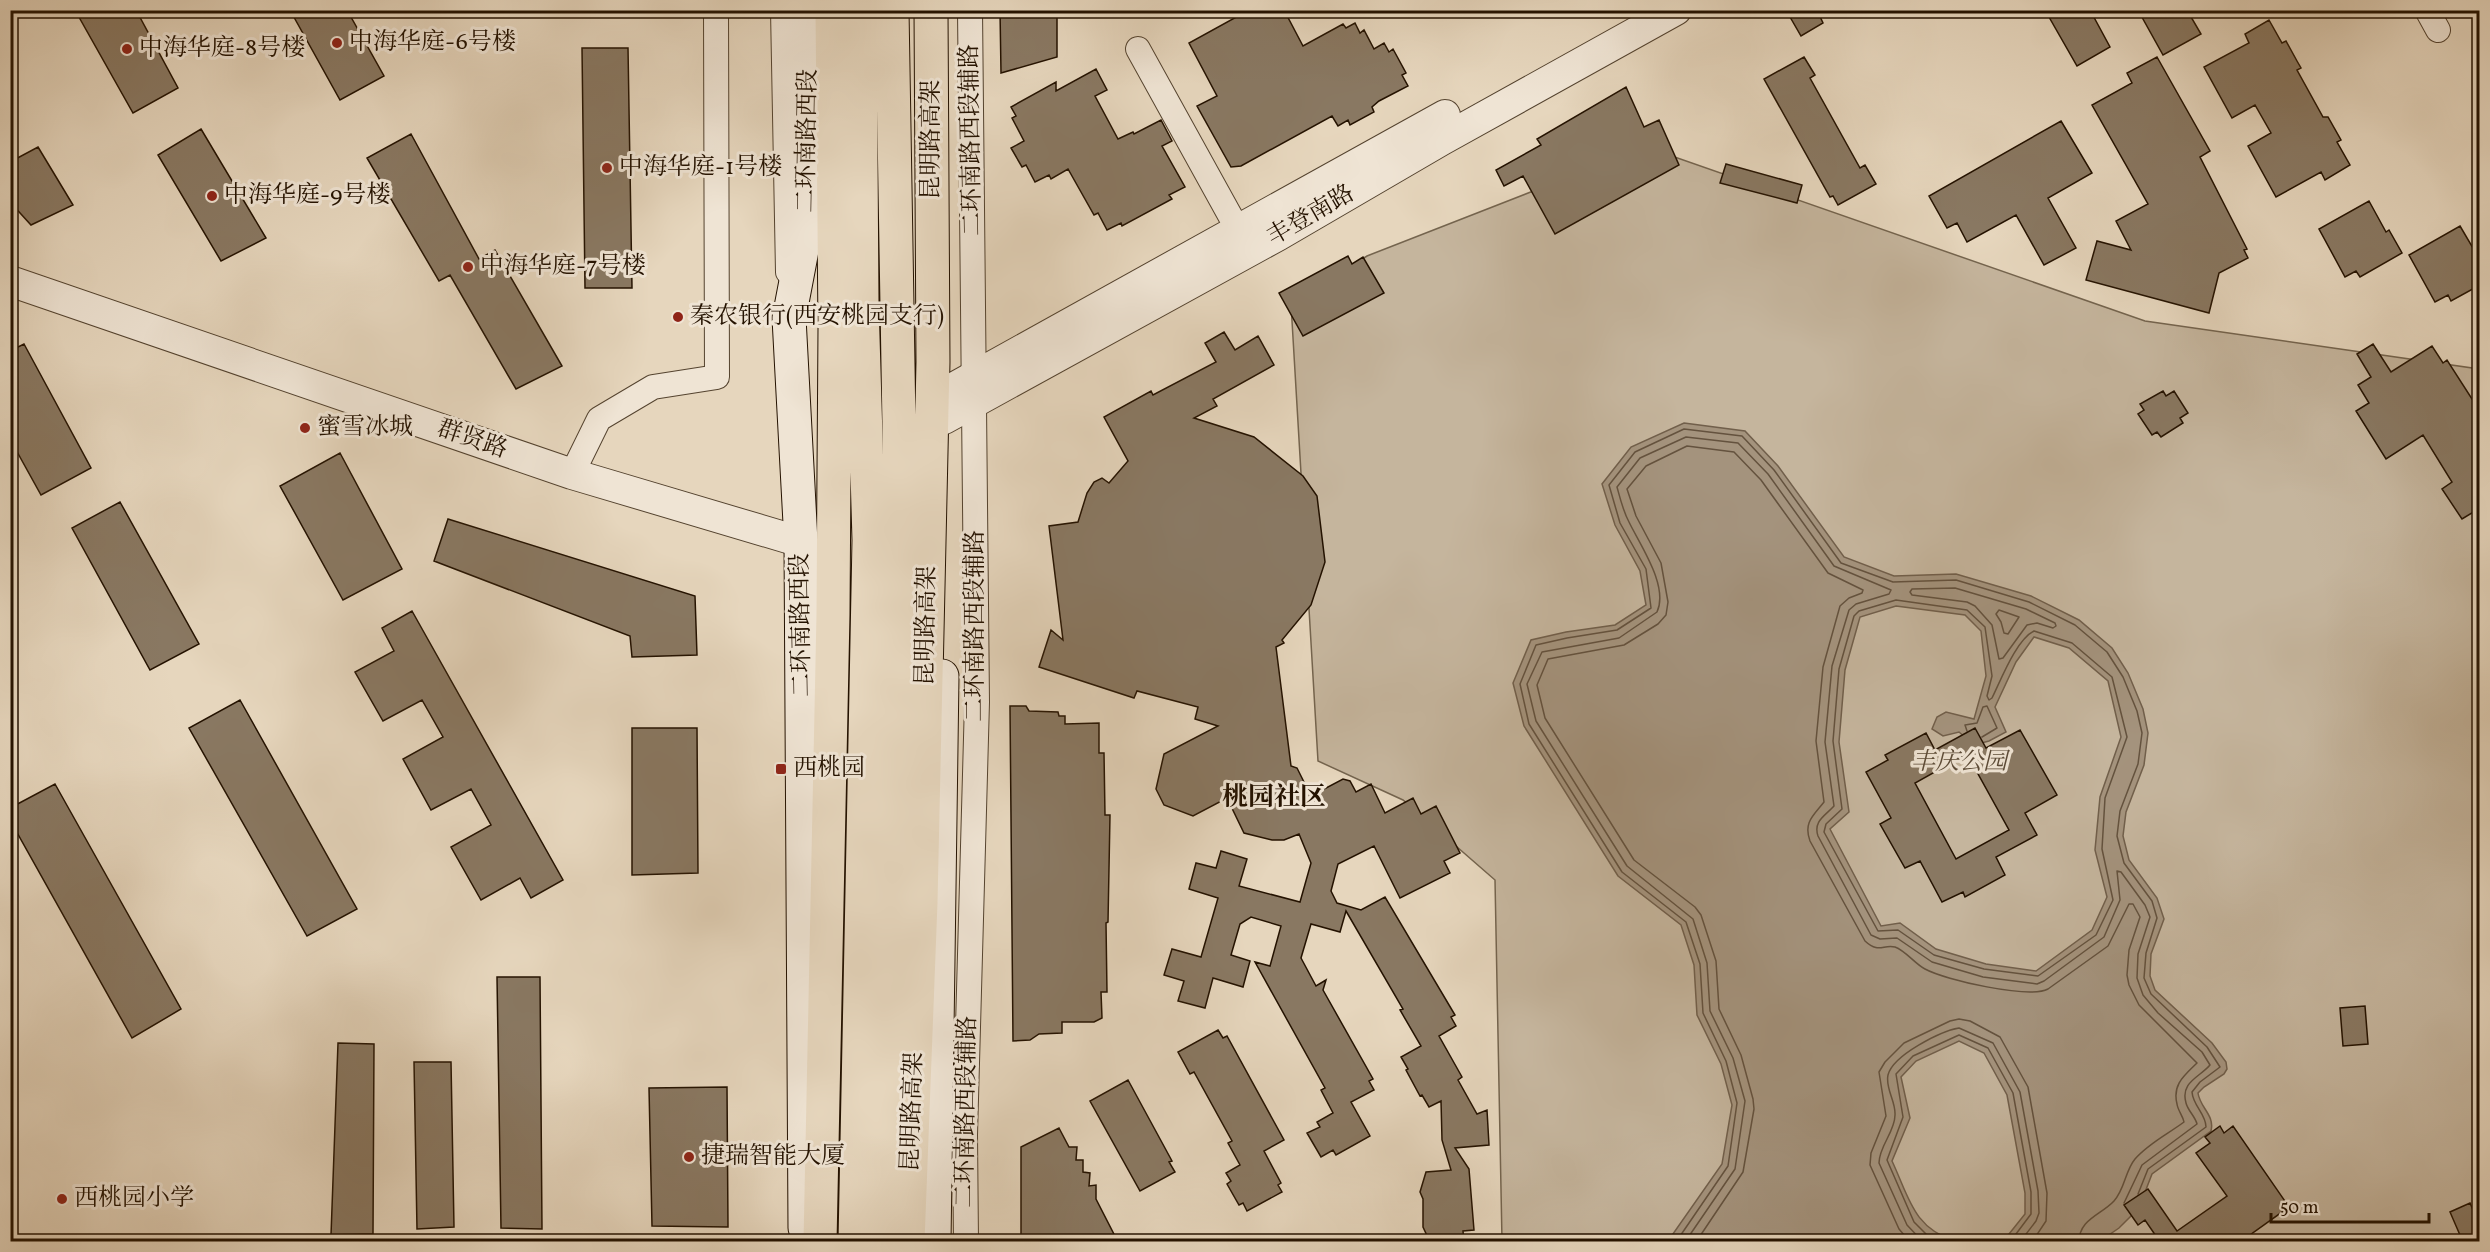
<svg xmlns="http://www.w3.org/2000/svg" width="2490" height="1252" font-family="Vollkorn,'Noto Serif SC',serif">
<rect width="100%" height="100%" fill="#e6d6bd"/>
<filter id="stains"><feTurbulence type="fractalNoise" baseFrequency=".00333" numOctaves="4"/><feColorMatrix values="0 0 0 0 .2 0 0 0 0 .09 0 0 0 0 .02 0 0 0 .5 -.17"/></filter>
<radialGradient id="worn" r=".72"><stop offset=".6" stop-color="#630" stop-opacity="0"/><stop offset="1" stop-color="#630" stop-opacity=".3"/></radialGradient>
<path fill="#c5b59d" stroke="#74644e" stroke-width="1.5" d="M1646,147L2145,321L2479,369V1241H1502L1495,880L1403,800L1318,761L1291,304L1367,256Z"/>
<path fill="#a4937d" stroke="#715f4b" stroke-width="1.5" fill-rule="evenodd" d="M1684,423L1745,431L1778,466L1844,557L1894,576L1956,574L2031,596L2079,620L2112,648L2128,673L2143,709L2148,733L2144,765L2126,812L2123,836L2129,860L2157,898L2164,919L2151,954L2150,976L2155,990L2212,1043L2226,1062L2227,1069L2224,1074L2204,1087L2198,1093C2200,1108 2215,1115 2211,1131L2152,1174L2142,1200L2134,1213L2119,1228L2100,1241H1997L2005,1239L2025,1214V1193L2007,1095L1984,1053L1959,1041L1916,1061L1901,1077L1910,1118L1892,1161C1909,1197 1913,1228 1955,1241H1668L1722,1164L1732,1105L1721,1064L1697,1015L1694,965L1681,925L1618,876L1524,726L1513,683L1531,640L1566,632L1615,625L1646,605L1640,571L1615,525L1602,484L1631,447ZM1896,606L1965,615L1981,631L1986,676L1974,719L1946,712L1937,717L1932,729L1943,736L1959,732L1974,745L1989,741L2006,732L1995,707L2016,662L2034,637L2069,648L2108,681L2121,737L2100,797L2095,850L2107,897L2092,930L2036,971L1986,964L1936,949L1900,923L1881,926L1830,829L1849,812L1839,742L1845,670L1860,617Z"/>
<g fill="none" stroke-linecap="round" stroke-linejoin="round">
<path stroke="#64523e" stroke-width="1.5" d="M1955,588L2026,609L2055,623L2056,626L2053,628L2037,623L2027,625L2003,658L1999,659L1992,625L1975,606L1967,602L1912,595L1910,592L1912,589Z
M1896,600L1967,610L1985,627L1992,676L1987,696L1989,700L1992,698C2001,680 2016,640 2034,631L2072,643L2112,677L2127,737L2105,798L2102,849L2113,900L2096,935L2038,976L1984,969L1934,955L1898,930L1878,931L1824,832L1826,824L1842,809L1833,741L1839,669L1854,616L1859,611Z
M1999,610L2019,617L2008,634L2004,633L2001,622L1996,614Z
M1967,731L1965,725L1977,723L1983,707L1987,706L1997,728L1982,737
M1676,1242L1728,1166L1737,1103L1726,1061L1703,1013L1700,964L1686,922L1622,872L1529,724L1520,684L1536,645L1567,638L1617,630L1651,608L1646,569L1620,523L1609,485L1635,452L1684,429L1742,436L1774,470L1841,563L1893,582L1956,580L2029,602L2075,625L2107,652L2123,677L2137,711L2142,733L2138,764L2120,811L2117,836L2124,863L2152,901L2157,918L2146,953L2144,978L2151,994L2207,1047L2220,1067L2200,1082L2192,1092C2193,1106 2206,1114 2206,1127L2148,1169L2138,1194
M1685,1242L1735,1169L1745,1101L1733,1058L1710,1011L1707,963L1693,919L1627,866L1536,721L1527,684L1542,652L1619,638L1657,612C1669,586 1640,545 1629,522C1623,511 1620,498 1617,487L1640,458L1686,437L1738,443L1768,474L1834,566L1891,590L1889,594L1856,604L1849,610L1832,666L1825,742L1834,806C1825,816 1813,821 1818,836L1871,935L1880,939L1897,938L1932,962L1983,977L2037,984L2044,981L2104,937L2120,900L2117,871L2121,872L2145,905L2150,917L2138,954L2137,978L2143,995L2158,1013L2202,1052L2210,1065C2200,1077 2180,1082 2186,1103C2188,1111 2195,1116 2197,1124L2142,1165L2124,1203
M1696,1242L1743,1172L1754,1109L1753,1099L1741,1055L1719,1009L1716,961L1701,915L1695,907L1634,860L1545,718L1537,685L1548,659L1624,645L1658,624L1666,615L1668,602L1661,563L1636,516L1627,489L1646,466L1687,446L1734,452L1761,480L1828,573L1863,590L1862,593L1849,598L1840,606L1823,667L1816,741L1824,802C1814,815 1803,822 1810,841L1865,941C1879,954 1883,944 1895,947C1906,951 1915,964 1925,969C1945,980 2029,999 2048,989L2108,946L2129,904H2133L2140,917L2129,950L2127,975L2129,985L2139,1005L2197,1063C2185,1075 2172,1084 2177,1104C2178,1111 2183,1116 2184,1122C2168,1134 2149,1143 2135,1159C2125,1171 2125,1189 2114,1201C2101,1215 2079,1219 2079,1242
M1910,1242L1899,1229L1870,1165L1871,1153L1886,1116L1879,1072L1885,1062L1904,1043L1950,1021L1959,1019L1970,1021L2000,1037L2028,1087L2047,1193L2046,1221L2032,1242
M1923,1242L1907,1225L1879,1163C1879,1146 1895,1132 1895,1115C1896,1102 1885,1088 1888,1075C1893,1055 1941,1031 1959,1028L1993,1043L2020,1092L2038,1191L2039,1213L2036,1221L2020,1242
M1939,1242L1929,1237L1914,1222L1887,1160L1903,1117L1896,1074L1913,1056L1959,1035L1988,1048L2013,1093L2031,1192V1214L2010,1242"/>
</g>
<path fill="#897862" stroke="#241200" stroke-width="1.5" fill-rule="evenodd" d="M75,10H136L178,88L133,113Z
M290,10H347L384,76L340,100Z
M1000,10H1057V57L1001,73Z
M1249,10H1284L1303,46L1343,24L1346,28L1355,23L1360,33L1364,30L1374,49L1384,43L1389,52L1393,49L1406,73L1402,75L1408,86L1379,101L1372,107L1374,112L1350,125L1348,120L1338,126L1332,116L1241,166L1231,167L1197,106L1217,96L1189,43Z
M1786,10H1817L1823,23L1801,36Z
M2045,10H2090L2110,47L2077,66Z
M2138,10H2187L2201,34L2163,55Z
M2269,20L2282,43L2286,41L2297,61L2301,68L2297,70L2323,117H2328L2341,140L2337,142L2350,165L2325,180L2321,172L2276,197L2248,146L2271,133L2255,105L2232,118L2204,67L2249,43L2245,34Z
M582,48H628L632,288H585Z
M1804,57L1815,75L1810,78L1860,168L1865,165L1876,184L1838,205L1833,196L1830,197L1764,79Z
M2157,57L2210,151L2200,157L2247,249L2244,250L2248,258L2219,273L2209,313L2086,280L2097,241L2131,250L2116,221L2148,204L2092,105L2132,83L2127,73Z
M1096,69L1107,90L1095,96L1118,139L1133,132L1134,134L1161,120L1172,141L1162,146L1185,187L1169,195L1172,199L1122,226L1121,223L1107,230L1098,213L1094,215L1068,169L1051,179L1049,175L1035,182L1026,165L1022,167L1011,148L1024,141L1012,118L1016,116L1011,107L1056,82V91Z
M1626,87L1644,127L1659,120L1679,165L1555,234L1523,176L1504,186L1496,170L1541,145L1537,139Z
M2061,121L2092,173L2048,198L2076,248L2044,265L2016,215L1967,242L1957,223L1947,228L1929,196Z
M201,129L266,238L221,261L158,155Z
M411,134L479,259L495,250L562,366L516,389L450,275L439,281L367,158Z
M38,147L73,205L31,225L10,202V162Z
M1726,164L1802,185L1797,203L1720,183Z
M2369,201L2386,232L2389,230L2402,253L2360,277L2356,271L2345,277L2319,229Z
M2460,226L2480,260V285L2451,301L2448,295L2435,302L2409,255Z
M1348,256L1352,264L1363,257L1384,293L1303,336L1279,293Z
M1224,332L1235,350L1258,336L1274,365L1213,399L1217,406L1194,418L1254,437L1303,476L1317,496L1325,562L1311,605L1282,640L1284,643L1276,647L1291,766L1297,768L1311,796L1343,779L1350,781L1356,792L1371,784L1385,813L1413,798L1421,814L1436,806L1460,853L1444,861L1450,873L1400,898L1374,846L1338,864L1331,891L1337,903L1361,910L1385,897L1455,1015L1451,1017L1456,1026L1439,1036L1462,1077L1458,1080L1477,1114L1487,1110L1489,1145L1455,1148L1469,1169L1474,1230L1463,1231L1464,1242H1430L1423,1227V1199L1420,1192L1426,1172L1451,1170L1442,1140L1441,1101L1429,1107L1422,1095L1420,1096L1406,1070L1408,1069L1401,1057L1421,1046L1400,1010L1403,1009L1346,911L1340,932L1311,924L1301,958L1316,986L1326,980L1323,990L1373,1079L1369,1081L1374,1090L1351,1102L1370,1136L1336,1155L1333,1150L1321,1157L1307,1133L1320,1127L1317,1122L1333,1113L1321,1090L1325,1088L1255,962L1270,966L1281,926L1251,917L1240,924L1231,955L1250,961L1243,987L1213,978L1205,1008L1178,1001L1184,981L1164,975L1172,949L1201,957L1218,898L1189,889L1196,863L1216,868L1221,851L1247,859L1239,886L1300,902L1311,863L1299,834L1284,840H1272L1244,833L1227,798L1193,816L1164,805L1156,789L1164,754L1218,726L1195,719L1198,707L1137,691L1134,698L1039,667L1051,630L1063,640L1049,526L1078,522L1087,493L1094,482L1102,478L1109,483L1128,461L1104,417L1151,391L1153,395L1216,362L1205,343Z
M24,344L91,468L41,495L10,439V351Z
M2373,344L2391,372L2432,346L2443,363L2447,360L2472,399L2480,395V508L2462,519L2442,489L2452,482L2423,435L2386,459L2356,411L2369,403L2358,385L2371,377L2357,354Z
M2163,391L2166,396L2174,391L2188,413L2180,418L2183,423L2161,437L2157,432L2152,435L2138,414L2144,410L2140,404Z
M340,453L402,569L343,600L280,486Z
M120,502L199,644L150,670L72,528Z
M448,519L695,596L697,655L632,657L630,636L434,561Z
M412,611L563,880L531,898L520,878L481,900L451,847L491,825L471,789L431,810L403,759L443,737L422,700L383,721L355,672L394,651L382,628Z
M240,700L357,909L307,936L189,728Z
M1010,706H1026L1029,711L1058,712L1059,716H1065V724L1099,723V753H1104L1105,815H1110L1108,922L1106,923L1107,992H1101L1102,1018L1094,1022H1062V1033L1039,1034L1030,1040L1013,1041Z
M632,728H697L698,873L632,875Z
M1975,728L1986,748L2020,730L2057,795L2025,813L2037,835L1996,857L2005,875L1965,897L1963,892L1942,902L1920,861L1905,868L1880,824L1891,818L1866,772L1888,760L1885,755L1926,733L1935,750ZM1967,754L2009,830L1956,859L1915,783Z
M55,784L181,1009L132,1038L10,820V808Z
M497,977H540L542,1229L501,1228Z
M2365,1006L2368,1044L2343,1046L2340,1008Z
M1218,1030L1223,1038L1227,1036L1284,1140L1264,1151L1281,1183L1278,1185L1282,1192L1247,1211L1243,1203L1239,1205L1227,1184L1231,1181L1226,1173L1240,1165L1228,1143L1232,1141L1194,1072L1190,1074L1178,1052Z
M338,1043L374,1044L373,1234L331,1235Z
M414,1062H451L454,1227L417,1229Z
M1128,1080L1172,1161L1169,1162L1175,1172L1140,1191L1090,1101Z
M727,1087L728,1227L652,1226L649,1088Z
M2220,1126L2224,1133L2233,1126L2289,1207L2240,1242H2160L2145,1220L2138,1225L2124,1205L2148,1189L2177,1231L2227,1196L2196,1153L2210,1143L2205,1137Z
M1059,1128L1069,1147H1077L1076,1160H1083V1172L1090,1173L1089,1186L1096,1185V1199L1118,1242H1021V1147Z
M2470,1203L2480,1226V1242H2463L2450,1212Z"/>
<g fill="none" stroke-linecap="round" stroke-linejoin="round">
<defs>
<path id="minor" d="M783,10L788,272
M2427,10L2438,30
M1138,49L1238,230
M572,474L599,419L653,387L717,377L716,10
M966,1242L965,1135L977,702L970,10"/>
<path id="tertiary" d="M10,281L572,474L801,542
M944,393L1445,115
M944,419L1279,235L1442,140L1676,10"/>
<path id="secondary" d="M805,1228L801,542L789,318L810,208L809,10
M934,1242L942,676"/>
<path id="trunk" d="M820,1242L833,614L835,328L832,10
M855,1242L869,540L862,303L860,10
M886,1242L901,543L892,10
M908,1242L921,902L933,362L931,10"/>
</defs>
<use href="#minor" stroke="#54432f" stroke-width="26"/>
<use href="#tertiary" stroke="#54432f" stroke-width="32"/>
<use href="#secondary" stroke="#241200" stroke-width="35"/>
<use href="#trunk" stroke="#241200" stroke-width="35"/>
<use href="#minor" stroke="#efe4d4" stroke-width="24"/>
<use href="#tertiary" stroke="#efe4d4" stroke-width="30"/>
<use href="#secondary" stroke="#efe4d4" stroke-width="33"/>
<use href="#trunk" stroke="#e6d6bd" stroke-width="33"/>
</g>
<g fill="#8f2418" stroke="#efe4d4" stroke-width="2">
<circle cx="337" cy="43" r="6"/>
<circle cx="127" cy="49" r="6"/>
<circle cx="607" cy="168" r="6"/>
<circle cx="212" cy="196" r="6"/>
<circle cx="468" cy="267" r="6"/>
<circle cx="678" cy="317" r="6"/>
<circle cx="305" cy="428" r="6"/>
<rect x="775" y="763" width="12" height="12" rx="3"/>
<circle cx="689" cy="1157" r="6"/>
<circle cx="62" cy="1199" r="6"/>
</g>
<g text-anchor="middle" dominant-baseline="central" stroke-width="6" stroke-linejoin="round" paint-order="stroke">
<g font-size="24" fill="#241200" stroke="#efe4d4" text-anchor="start">
<text x="349" y="43">中海华庭-6号楼</text>
<text x="139" y="49">中海华庭-8号楼</text>
<text x="619" y="168">中海华庭-1号楼</text>
<text x="224" y="196">中海华庭-9号楼</text>
<text x="480" y="267">中海华庭-7号楼</text>
<text x="690" y="317">秦农银行(西安桃园支行)</text>
<text x="317" y="428">蜜雪冰城</text>
<text x="793" y="769">西桃园</text>
<text x="701" y="1157">捷瑞智能大厦</text>
<text x="74" y="1199">西桃园小学</text>
</g>
<g font-size="24" fill="#241200" stroke="#efe4d4">
<text transform="translate(932 140) rotate(-90)">昆明路高架</text>
<text transform="translate(972 140) rotate(-91)">二环南路西段辅路</text>
<text transform="translate(808 141) rotate(-89)">二环南路西段</text>
<text transform="translate(1311 216) rotate(-30)">丰登南路</text>
<text transform="translate(472 440) rotate(19)">群贤路</text>
<text transform="translate(802 625) rotate(-91)">二环南路西段</text>
<text transform="translate(927 626) rotate(-89)">昆明路高架</text>
<text transform="translate(976 626) rotate(-90)">二环南路西段辅路</text>
<text transform="translate(913 1112) rotate(-88)">昆明路高架</text>
<text transform="translate(967 1112) rotate(-89)">二环南路西段辅路</text>
</g>
<g font-size="24" font-style="italic" fill="#5c4b37" stroke="#efe4d4">
<text x="1959" y="763">丰庆公园</text>
</g>
<g font-size="26" font-weight="bold" fill="#241200" stroke="#efe4d4">
<text x="1274" y="798">桃园社区</text>
</g>
</g>
<rect width="2490" height="1252" fill="none" stroke="#e6d6bd" stroke-width="36"/>
<rect x="12" y="12" width="2466" height="1228" fill="none" stroke="#241200" stroke-width="3"/>
<rect x="18" y="18" width="2454" height="1216" fill="none" stroke="#241200" stroke-width="1.5"/>
<path d="M2271 1213v9h158v-9" fill="none" stroke="#241200" stroke-width="3"/>
<text x="2280" y="1213" font-size="18" fill="#241200" stroke="#efe4d4" stroke-width="4.5" paint-order="stroke">50 m</text>
<rect width="100%" height="100%" filter="url(#stains)"/>
<rect width="100%" height="100%" fill="url(#worn)"/>
</svg>
